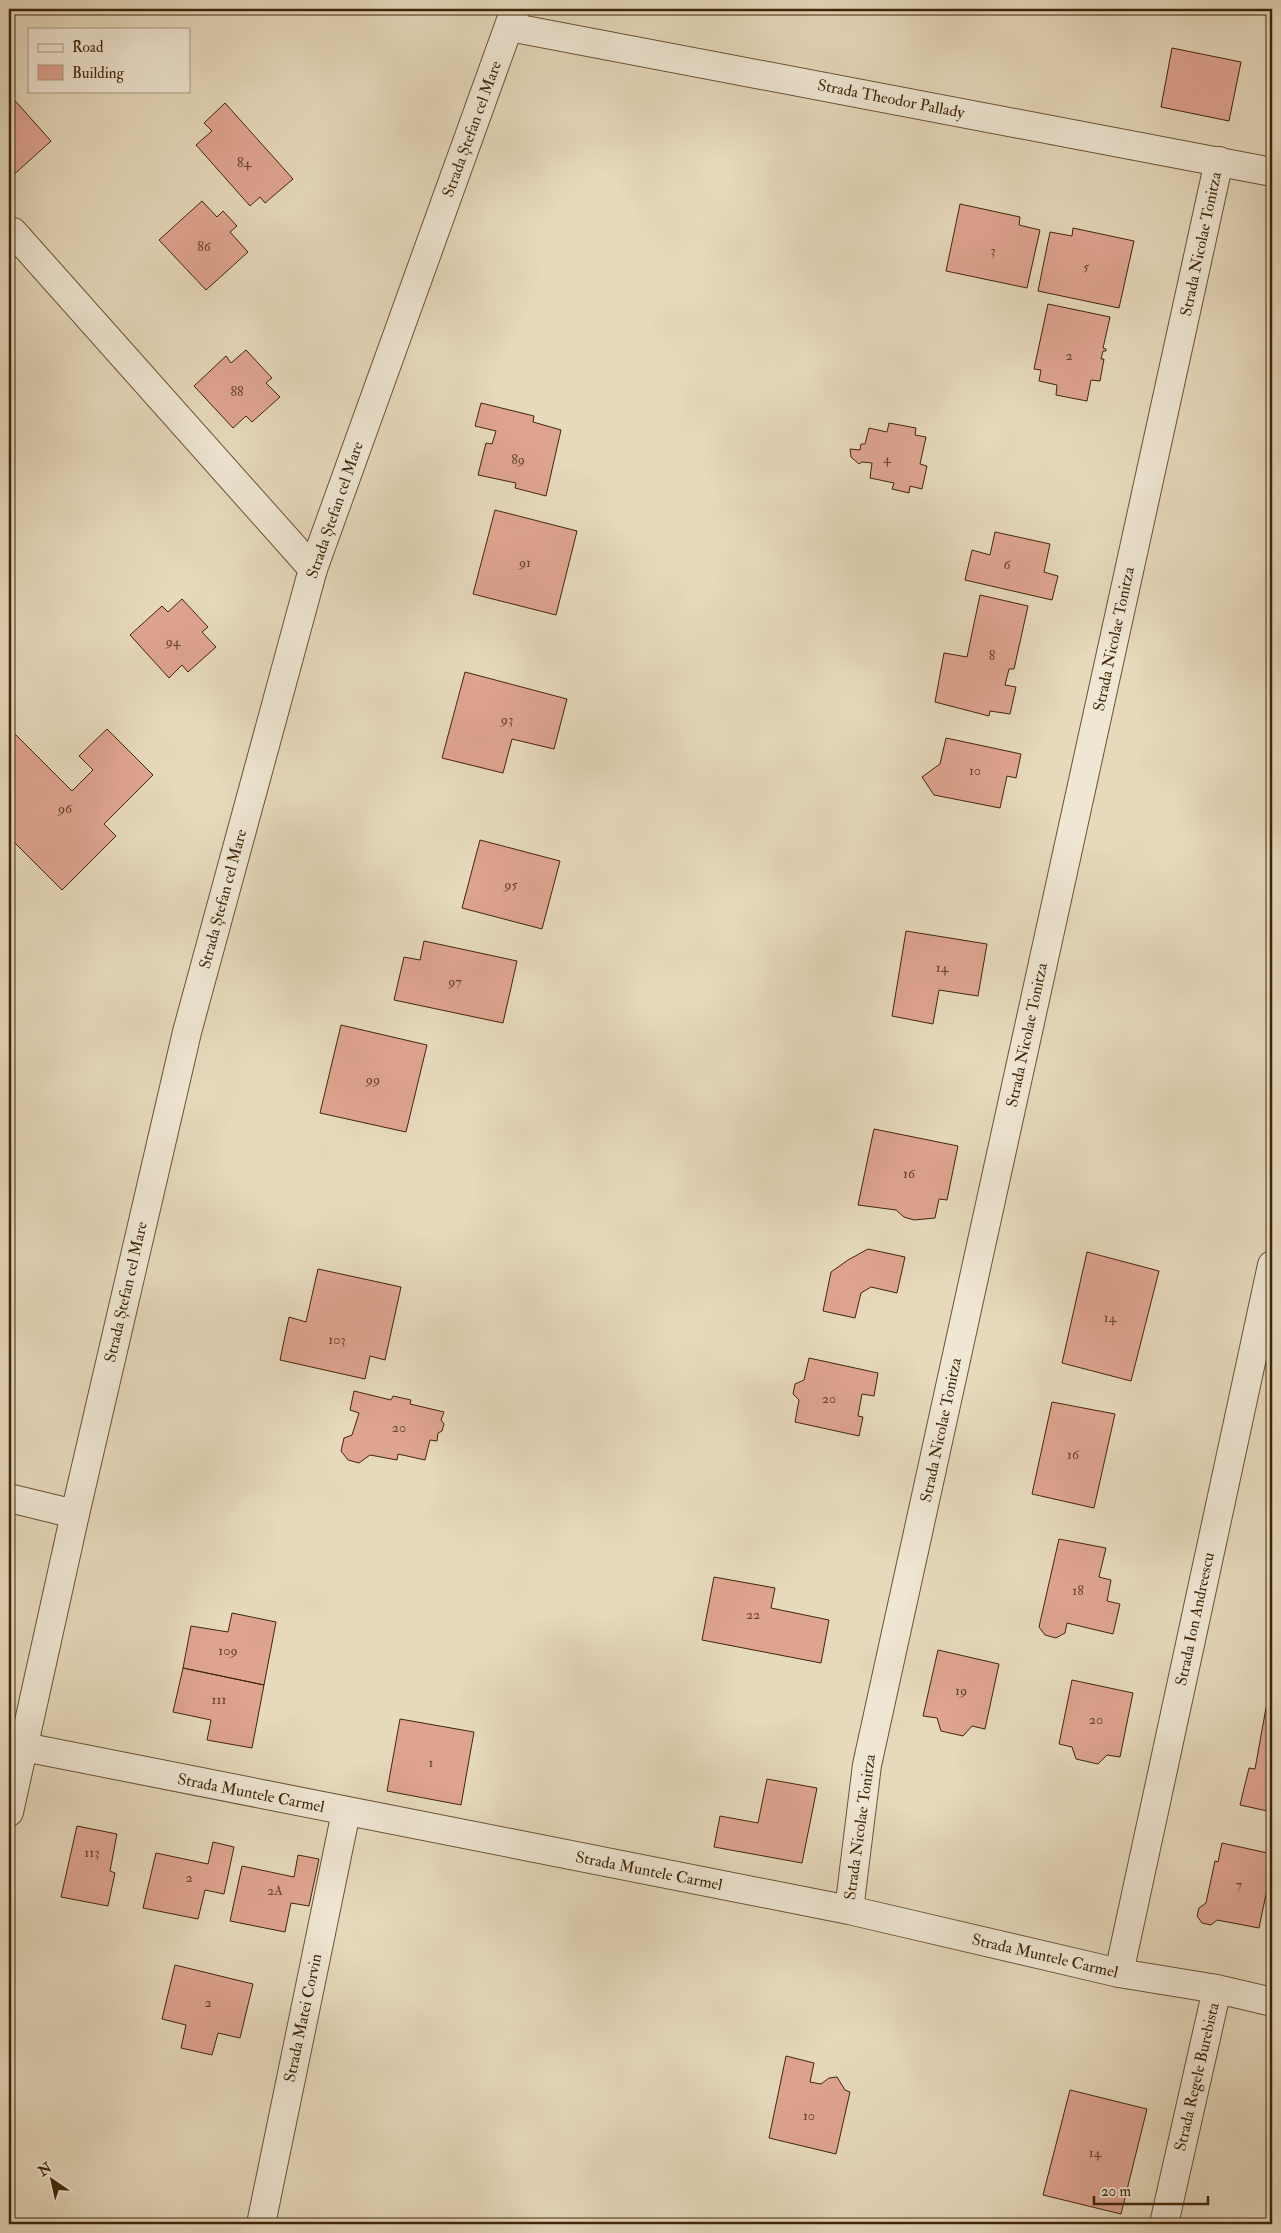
<svg xmlns="http://www.w3.org/2000/svg" width="1281" height="2233" font-family="'IM FELL Double Pica',serif">
<rect width="100%" height="100%" fill="#e6d9bc"/>
<filter id="stains"><feTurbulence type="fractalNoise" baseFrequency=".004" numOctaves="4"/><feColorMatrix values="0 0 0 0 .2 0 0 0 0 .09 0 0 0 0 .02 0 0 0 .5 -.17"/></filter>
<radialGradient id="worn" r=".72"><stop offset=".6" stop-color="#630" stop-opacity="0"/><stop offset="1" stop-color="#630" stop-opacity=".3"/></radialGradient>
<path fill="#dfa490" stroke="#3f2608" d="M1172,48L1241,62L1229,121L1161,107Z
M9,94L51,141L9,179Z
M225,103L293,179L265,203L260,197L250,206L196,145L212,131L204,123Z
M202,201L217,217L223,211L237,226L230,232L248,252L206,290L159,240Z
M960,204L1020,217L1019,225L1040,230L1027,288L946,271Z
M1073,228L1134,241L1119,308L1038,291L1050,232L1072,236Z
M1048,304L1110,317L1103,348L1106,349V351H1103L1101,359H1104L1100,381L1091,380L1087,401L1056,395L1057,385L1039,381L1041,370L1034,369Z
M246,350L272,378L266,383L280,397L252,422L246,416L233,428L194,386L226,356L231,363Z
M481,403L534,416L533,422L561,430L546,496L515,488L516,483L478,475L486,443L492,444L496,431L475,426Z
M889,423L916,428L915,435L926,437L920,464L927,466L922,489L910,486L909,493L892,489L894,483L870,478L872,463L862,462L859,464L851,457L850,449L860,450L861,444H865L869,428L887,432Z
M495,510L577,531L556,615L473,594Z
M995,532L1050,544L1044,572L1058,576L1052,600L965,580L972,550L990,555Z
M980,595L1028,606L1014,669H1009L1005,685L1016,687L1010,714L990,711L989,716L935,702L944,653L967,657Z
M182,599L208,627L202,632L216,647L188,672L182,665L169,678L130,635L162,606L168,612Z
M465,672L567,699L554,749L512,739L503,773L442,758Z
M107,729L153,775L104,824L116,836L62,890L9,837V732L11,730L72,791L93,770L79,756Z
M946,738L1021,754L1016,778L1007,776L1000,808L934,795L922,777L940,764Z
M480,840L560,861L542,929L462,908Z
M906,931L987,944L978,996L939,990L933,1024L892,1016Z
M424,941L517,961L503,1023L394,1000L404,957L420,960Z
M341,1025L427,1045L406,1132L320,1113Z
M874,1129L958,1146L947,1200L939,1199L935,1218L914,1220L904,1217L896,1210L858,1205Z
M868,1249L905,1257L897,1293L871,1287L861,1293L855,1318L823,1311L831,1272L848,1260Z
M1087,1252L1159,1271L1131,1381L1062,1363Z
M318,1269L401,1287L385,1360L370,1356L365,1379L280,1360L289,1317L306,1322Z
M809,1358L878,1373L874,1396L862,1394L858,1416L863,1417L859,1436L795,1422L799,1400L793,1394L795,1384L804,1380Z
M354,1391L391,1400L393,1396L411,1400L410,1404L444,1412L441,1420L444,1424L442,1431L438,1433L437,1441L430,1440L425,1460L398,1454L397,1460L370,1455L359,1463L348,1460L341,1451L344,1438L352,1435L359,1413L350,1410Z
M1052,1402L1115,1414L1094,1508L1032,1494Z
M1059,1539L1106,1548L1099,1577L1111,1580L1107,1601L1120,1604L1113,1634L1067,1623L1065,1633L1056,1638L1045,1635L1039,1627Z
M714,1577L775,1588L771,1608L829,1620L821,1663L702,1640Z
M232,1613L276,1622L264,1685L183,1668L191,1626L228,1632Z
M938,1650L999,1664L985,1729L972,1726L963,1736L941,1731L937,1718L923,1716Z
M183,1668L264,1685L252,1748L207,1740L211,1720L173,1712Z
M1072,1680L1133,1693L1120,1757L1107,1755L1098,1764L1076,1759L1072,1747L1059,1744Z
M1266,1708L1272,1709V1812L1240,1805L1249,1768L1255,1769Z
M400,1719L474,1732L461,1805L387,1791Z
M767,1779L817,1788L802,1863L714,1847L720,1816L758,1823Z
M77,1826L117,1834L110,1871L115,1873L108,1906L61,1897Z
M213,1842L234,1847L224,1894L205,1890L198,1919L143,1908L156,1853L208,1864Z
M1222,1843L1272,1854V1865L1259,1928L1217,1920L1211,1925L1202,1923L1197,1916L1199,1908L1206,1903L1215,1861L1218,1862Z
M298,1855L319,1859L309,1906L291,1903L285,1932L230,1921L242,1866L294,1877Z
M175,1965L253,1984L240,2038L218,2033L212,2055L181,2048L186,2025L162,2019Z
M786,2056L814,2063L810,2082L821,2084L829,2078L837,2077L845,2090L850,2092L836,2154L769,2138Z
M1070,2090L1147,2109L1121,2214L1043,2195Z"/>
<g fill="none" stroke-linecap="round" stroke-linejoin="round">
<defs>
<path id="minor" d="M509,27L1272,172
M13,232L313,569
M9,1498L75,1514
M24,1747L849,1910L1119,1973L1217,1989L1272,2002
M849,1910L867,1765L1219,161
M1119,1973L1272,1265
M261,2224L346,1812
M1164,2224L1217,1989"/>
<path id="tertiary" d="M9,1812L75,1514L187,1032L313,569L515,9"/>
</defs>
<use href="#minor" stroke="#695335" stroke-width="30"/>
<use href="#tertiary" stroke="#695335" stroke-width="30"/>
<use href="#minor" stroke="#efe6d3" stroke-width="28"/>
<use href="#tertiary" stroke="#efe6d3" stroke-width="28"/>
</g>
<g text-anchor="middle" dominant-baseline="central" stroke-width="4" stroke-linejoin="round" paint-order="stroke">
<g font-size="14" fill="#67462a">
<text x="244" y="162">84</text>
<text x="204" y="246">86</text>
<text x="993" y="250">3</text>
<text x="1086" y="266">5</text>
<text x="1069" y="355">2</text>
<text x="237" y="391">88</text>
<text x="887" y="458">4</text>
<text x="518" y="459">89</text>
<text x="525" y="562">91</text>
<text x="1007" y="564">6</text>
<text x="173" y="641">94</text>
<text x="992" y="655">8</text>
<text x="507" y="719">93</text>
<text x="975" y="770">10</text>
<text x="65" y="808">96</text>
<text x="511" y="884">95</text>
<text x="942" y="967">14</text>
<text x="455" y="981">97</text>
<text x="373" y="1079">99</text>
<text x="909" y="1173">16</text>
<text x="1110" y="1317">14</text>
<text x="337" y="1339">103</text>
<text x="829" y="1398">20</text>
<text x="399" y="1427">20</text>
<text x="1073" y="1454">16</text>
<text x="1078" y="1590">18</text>
<text x="753" y="1614">22</text>
<text x="228" y="1650">109</text>
<text x="961" y="1690">19</text>
<text x="219" y="1699">111</text>
<text x="1096" y="1719">20</text>
<text x="431" y="1762">1</text>
<text x="92" y="1852">113</text>
<text x="189" y="1877">2</text>
<text x="1239" y="1884">7</text>
<text x="275" y="1890">2A</text>
<text x="208" y="2002">2</text>
<text x="809" y="2115">10</text>
<text x="1095" y="2152">14</text>
</g>
<g font-size="16" fill="#3f2608" stroke="#efe6d3">
<text transform="translate(891 99) rotate(11)">Strada Theodor Pallady</text>
<text transform="translate(472 129) rotate(-70)">Strada Ștefan cel Mare</text>
<text transform="translate(1201 244) rotate(-78)">Strada Nicolae Tonitza</text>
<text transform="translate(335 510) rotate(-71)">Strada Ștefan cel Mare</text>
<text transform="translate(1114 639) rotate(-78)">Strada Nicolae Tonitza</text>
<text transform="translate(223 899) rotate(-75)">Strada Ștefan cel Mare</text>
<text transform="translate(1027 1035) rotate(-78)">Strada Nicolae Tonitza</text>
<text transform="translate(126 1292) rotate(-77)">Strada Ștefan cel Mare</text>
<text transform="translate(941 1430) rotate(-78)">Strada Nicolae Tonitza</text>
<text transform="translate(1195 1619) rotate(-78)">Strada Ion Andreescu</text>
<text transform="translate(251 1793) rotate(11)">Strada Muntele Carmel</text>
<text transform="translate(860 1827) rotate(-82)">Strada Nicolae Tonitza</text>
<text transform="translate(649 1871) rotate(11)">Strada Muntele Carmel</text>
<text transform="translate(1045 1956) rotate(13)">Strada Muntele Carmel</text>
<text transform="translate(303 2018) rotate(-78)">Strada Matei Corvin</text>
<text transform="translate(1197 2077) rotate(-77)">Strada Regele Burebista</text>
</g>
</g>
<rect width="1281" height="2233" fill="none" stroke="#e6d9bc" stroke-width="30"/>
<rect x="10" y="10" width="1261" height="2213" fill="none" stroke="#3f2608" stroke-width="2.5"/>
<rect x="15" y="15" width="1251" height="2203" fill="none" stroke="#3f2608"/>
<rect x="28" y="28" width="162" height="65" fill="#efe6d3" stroke="#a99982"/>
<rect x="38" y="44" width="25" height="8" fill="#efe6d3" stroke="#a99982"/>
<text x="72" y="52" font-size="15" fill="#3f2608">Road</text>
<rect x="38" y="65" width="25" height="15" fill="#dfa490" stroke="#a99982"/>
<text x="72" y="78" font-size="15" fill="#3f2608">Building</text>
<g transform="translate(52 2180) rotate(326)" stroke="#efe6d3" stroke-width="4" paint-order="stroke">
<path d="M0-4L9 19L0 12L-9 19Z" fill="#3f2608"/>
<text y="-8" font-size="14" font-weight="bold" text-anchor="middle" fill="#3f2608">N</text>
</g>
<path d="M1094 2196v8h114v-8" fill="none" stroke="#3f2608" stroke-width="2.5"/>
<text x="1101" y="2196" font-size="15" fill="#3f2608" stroke="#efe6d3" stroke-width="4" paint-order="stroke">20 m</text>
<rect width="100%" height="100%" filter="url(#stains)"/>
<rect width="100%" height="100%" fill="url(#worn)"/>
</svg>
